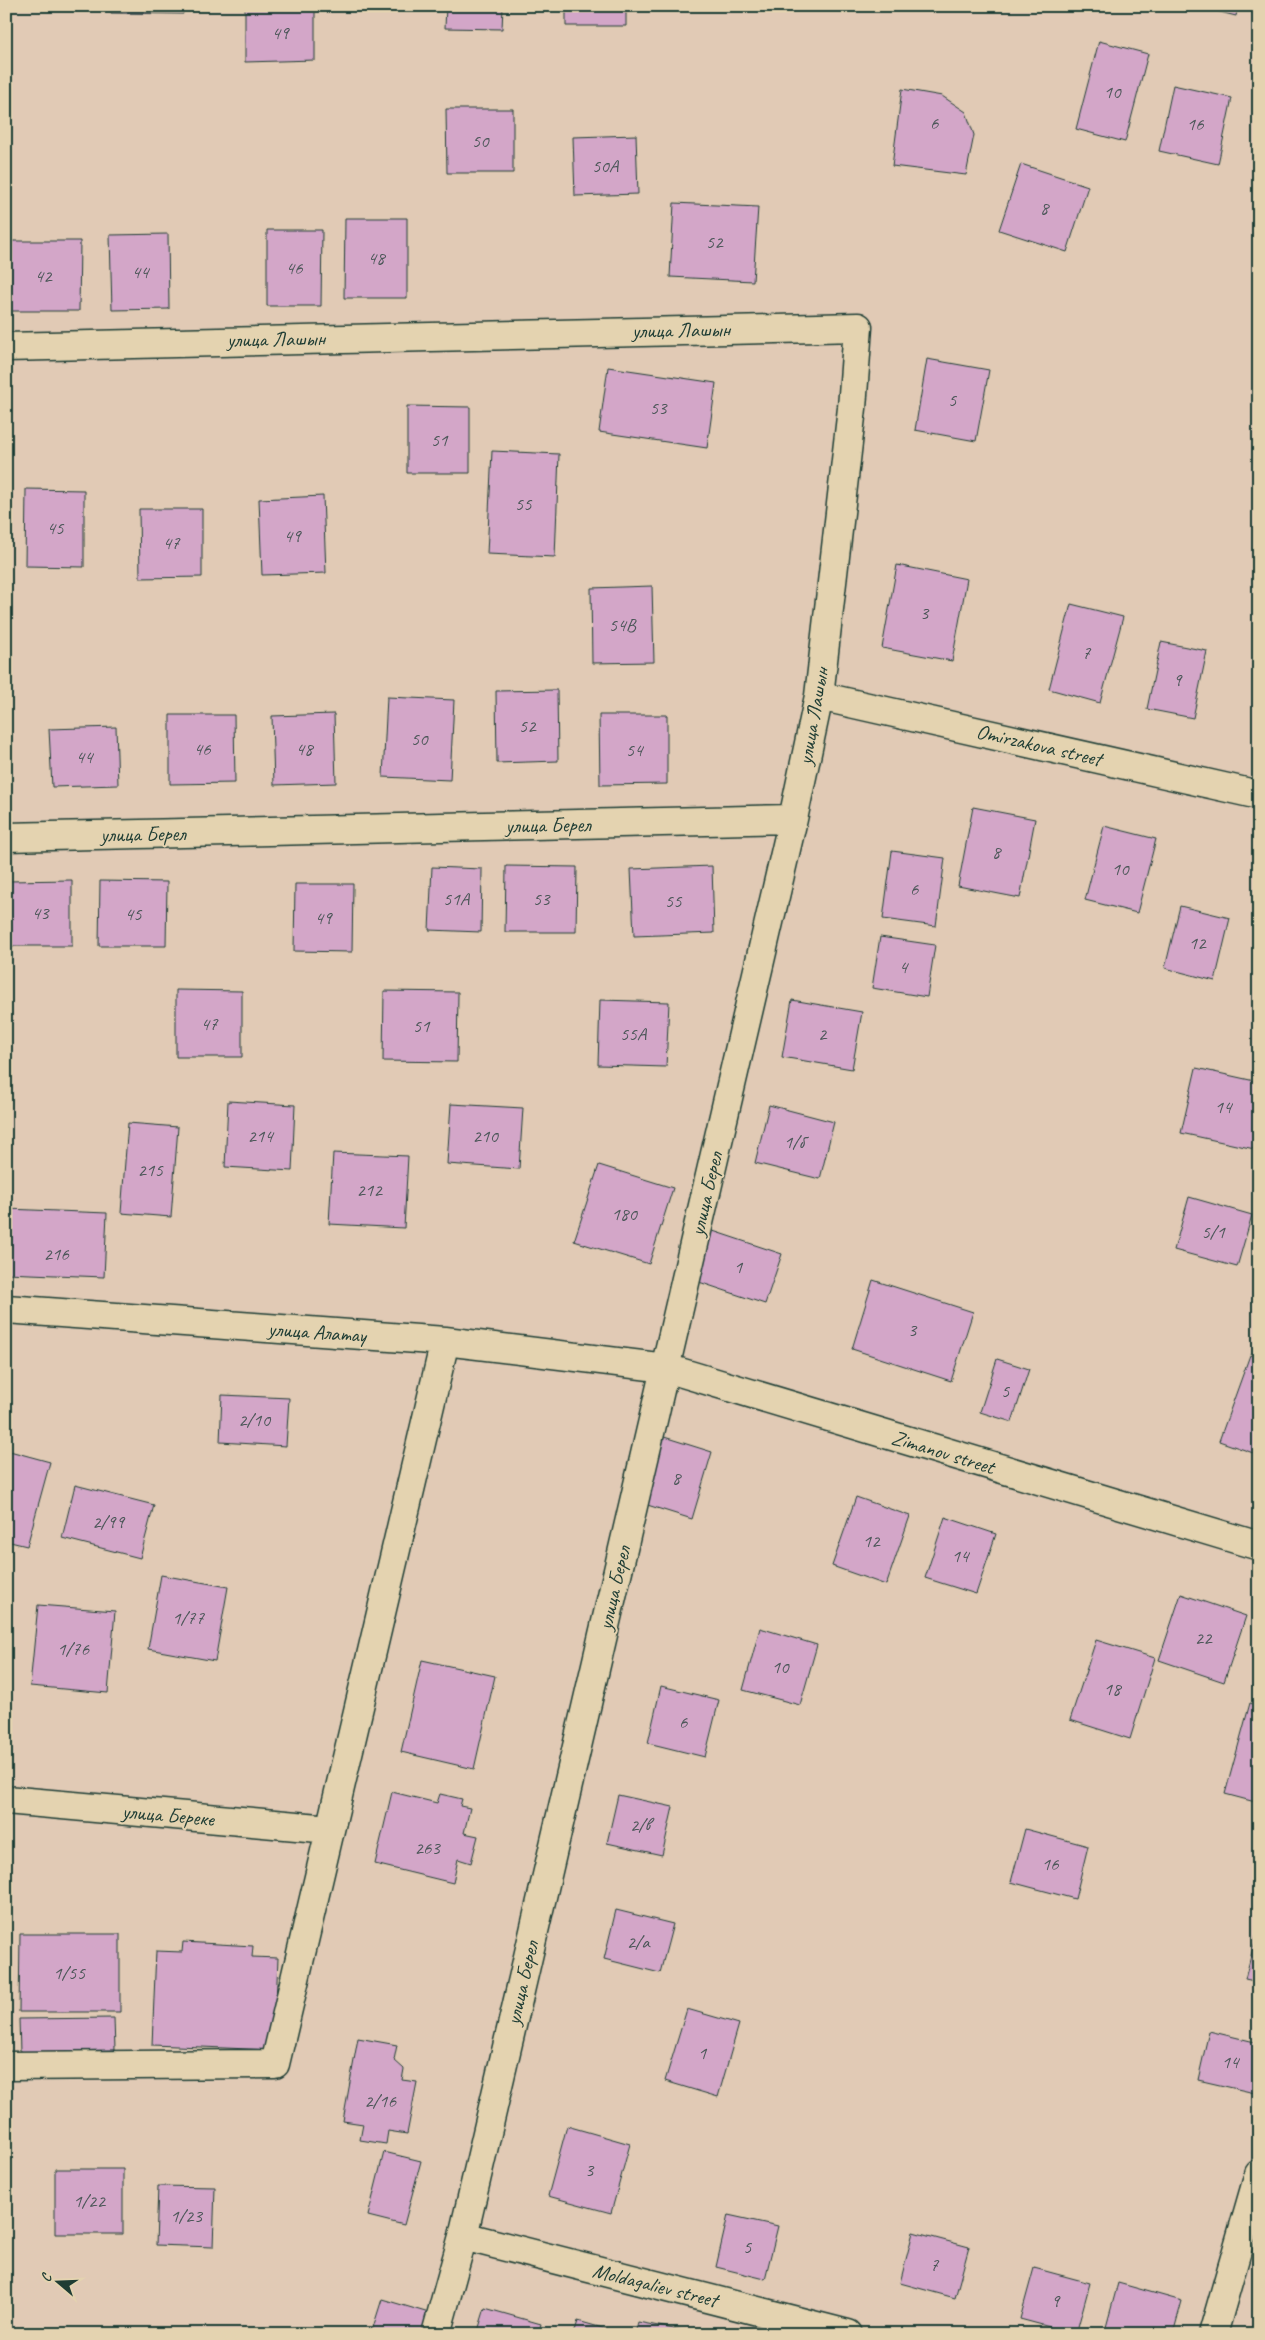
<svg xmlns="http://www.w3.org/2000/svg" width="1265" height="2340" font-family="Caveat,sans-serif">
<rect width="100%" height="100%" fill="#e1cab5"/>
<filter id="ink" filterUnits="userSpaceOnUse"><feTurbulence type="fractalNoise" baseFrequency=".02" numOctaves="2"/><feDisplacementMap in="SourceGraphic" scale="10" xChannelSelector="R" yChannelSelector="G"/><feConvolveMatrix kernelMatrix="1 2 1 2 8 2 1 2 1" color-interpolation-filters="sRGB"/></filter>
<g filter="url(#ink)">
<path fill="#d3a6c8" stroke="#1f3d34" d="M111,6H183V14L111,13Z
M245,6H315V60L245,62Z
M446,6H503L502,29L445,28Z
M566,6H626V26H566Z
M1196,6H1238L1236,16Z
M1099,41L1148,54L1125,142L1076,129Z
M1173,85L1232,98L1218,164L1159,151Z
M902,89L942,96L966,112L974,135L966,175L892,166Z
M446,109H513V173H447Z
M636,135L638,194L575,196L573,137Z
M1021,164L1088,186L1067,252L999,230Z
M674,203L758,207L753,281L670,277Z
M345,218H407V298H344Z
M267,230H322L321,306H267Z
M168,234L169,309L112,310L110,235Z
M7,241H80L79,311H7Z
M927,359L989,370L976,441L915,430Z
M608,367L716,383L707,448L599,432Z
M407,406L470,407V473H407Z
M492,451L559,454L555,557L487,554Z
M26,489L84,490V567L25,566Z
M323,496L326,573L262,575L259,499Z
M139,509H202V577L140,578Z
M897,565L967,579L952,661L882,648Z
M652,586L654,662L592,663L591,588Z
M1071,604L1123,617L1100,703L1049,689Z
M1161,642L1207,651L1193,718L1147,709Z
M557,690L558,761L497,763L496,691Z
M387,697L454,700L450,780L383,777Z
M334,714L336,783L274,785L272,716Z
M170,715H234L235,783L170,784Z
M599,715H667V784L600,785Z
M116,727L118,785L52,787L49,729Z
M973,807L1035,819L1020,898L958,886Z
M1104,826L1156,839L1137,913L1085,900Z
M892,851L945,858L936,926L883,919Z
M506,866L577,867L576,932H505Z
M712,866L714,933L634,936L631,869Z
M432,867L482,869L481,932L429,930Z
M72,880V946H9L8,881Z
M100,881L167,882L166,946H99Z
M295,884H353L352,952L294,951Z
M1180,906L1230,918L1215,981L1165,968Z
M880,937L935,945L927,997L872,988Z
M176,990L242,991V1057H176Z
M384,991L458,992L457,1062L383,1061Z
M600,1000L669,1002L666,1067L598,1065Z
M792,1000L862,1012L852,1069L782,1057Z
M1196,1068L1259,1082V1150L1181,1133Z
M228,1101L295,1105L292,1171L225,1167Z
M451,1104L523,1108L519,1169L447,1164Z
M769,1105L834,1122L820,1179L755,1163Z
M128,1123L178,1127L171,1217L121,1213Z
M333,1153L408,1156L404,1228L329,1224Z
M599,1165L673,1188L649,1264L574,1241Z
M1189,1197L1252,1215L1237,1267L1174,1250Z
M7,1209L107,1213L104,1277L6,1273Z
M710,1230L782,1254L765,1304L693,1280Z
M873,1280L973,1312L951,1381L852,1349Z
M1250,1355L1259,1358V1455L1219,1441Z
M997,1359L1029,1369L1012,1422L980,1412Z
M222,1395L289,1398L286,1446L220,1442Z
M661,1436L712,1452L692,1519L641,1503Z
M6,1450L50,1462L27,1546L6,1541Z
M75,1485L154,1505L140,1558L62,1538Z
M856,1497L910,1516L886,1585L832,1566Z
M945,1517L996,1534L976,1594L925,1578Z
M161,1575L228,1587L215,1661L148,1649Z
M1181,1594L1246,1616L1224,1682L1159,1660Z
M38,1605L115,1611L108,1693L30,1686Z
M760,1628L817,1645L800,1705L743,1690Z
M1096,1640L1155,1658L1130,1739L1070,1720Z
M422,1660L495,1676L474,1769L401,1752Z
M661,1686L719,1700L705,1757L648,1743Z
M1250,1703L1259,1706V1803L1225,1794Z
M392,1792L437,1803L440,1794L462,1799L460,1806L470,1808L464,1833L478,1836L471,1863L458,1859L453,1883L375,1864Z
M618,1795L673,1807L662,1855L607,1843Z
M1025,1829L1088,1846L1075,1899L1011,1882Z
M616,1910L673,1924L660,1973L604,1959Z
M1259,1925V1982L1245,1979Z
M20,1934H120V2012H19Z
M183,1942L253,1946L252,1957L278,1958L274,2050L152,2045L156,1951L182,1952Z
M687,2009L739,2024L718,2097L665,2081Z
M114,2018L115,2050L20,2052L19,2019Z
M1209,2031L1259,2043V2094L1198,2080Z
M358,2038L397,2045L394,2060L404,2069L402,2080L417,2082L407,2134L388,2131L386,2144L360,2140L363,2124L343,2121Z
M567,2126L630,2144L611,2213L548,2196Z
M384,2152L421,2161L404,2225L368,2216Z
M55,2169H123V2234H55Z
M158,2186L215,2187L213,2247L156,2245Z
M728,2215L778,2226L765,2279L716,2267Z
M913,2232L969,2247L955,2298L900,2283Z
M1034,2268L1090,2283L1076,2334L1020,2319Z
M1118,2283L1182,2301L1173,2334H1113L1105,2331Z
M382,2299L429,2313L423,2334H371Z
M485,2308L541,2324L538,2334H477Z
M578,2321L613,2331L612,2334H574Z
M638,2322L689,2332V2334H635Z"/>
<g fill="none" stroke-linecap="round" stroke-linejoin="round">
<defs>
<path id="street" d="M6,347L858,327L852,408L819,696L793,819L463,2236L436,2334
M819,696L1259,795
M6,837L793,819
M6,1309L445,1341L666,1368L1259,1546
M6,1800L330,1829
M6,2066L275,2064L445,1341
M463,2236L848,2334
M1213,2334L1259,2174"/>
</defs>
<use href="#street" stroke="#1f3d34" stroke-width="31"/>
<use href="#street" stroke="#e4d3b0" stroke-width="28"/>
</g>
</g>
<g text-anchor="middle" dominant-baseline="central" stroke-width="4" stroke-linejoin="round" paint-order="stroke">
<g font-size="19" fill="#4c5759">
<text x="280" y="33">49</text>
<text x="1112" y="92">10</text>
<text x="934" y="123">6</text>
<text x="1195" y="124">16</text>
<text x="480" y="141">50</text>
<text x="605" y="166">50А</text>
<text x="1044" y="208">8</text>
<text x="714" y="242">52</text>
<text x="376" y="258">48</text>
<text x="294" y="268">46</text>
<text x="140" y="272">44</text>
<text x="43" y="276">42</text>
<text x="952" y="400">5</text>
<text x="658" y="408">53</text>
<text x="439" y="440">51</text>
<text x="523" y="504">55</text>
<text x="55" y="528">45</text>
<text x="292" y="536">49</text>
<text x="171" y="543">47</text>
<text x="924" y="613">3</text>
<text x="622" y="625">54В</text>
<text x="1086" y="653">7</text>
<text x="1177" y="680">9</text>
<text x="527" y="726">52</text>
<text x="419" y="739">50</text>
<text x="202" y="749">46</text>
<text x="304" y="749">48</text>
<text x="634" y="750">54</text>
<text x="84" y="757">44</text>
<text x="996" y="852">8</text>
<text x="1120" y="869">10</text>
<text x="914" y="889">6</text>
<text x="456" y="899">51А</text>
<text x="541" y="899">53</text>
<text x="673" y="901">55</text>
<text x="40" y="913">43</text>
<text x="133" y="914">45</text>
<text x="323" y="918">49</text>
<text x="1197" y="943">12</text>
<text x="903" y="967">4</text>
<text x="209" y="1024">47</text>
<text x="421" y="1026">51</text>
<text x="633" y="1034">55А</text>
<text x="822" y="1034">2</text>
<text x="1223" y="1107">14</text>
<text x="260" y="1136">214</text>
<text x="485" y="1136">210</text>
<text x="794" y="1142">1/б</text>
<text x="150" y="1170">215</text>
<text x="369" y="1190">212</text>
<text x="624" y="1214">180</text>
<text x="1213" y="1232">5/1</text>
<text x="56" y="1254">216</text>
<text x="738" y="1267">1</text>
<text x="912" y="1330">3</text>
<text x="1005" y="1391">5</text>
<text x="254" y="1420">2/10</text>
<text x="676" y="1478">8</text>
<text x="108" y="1522">2/99</text>
<text x="871" y="1541">12</text>
<text x="960" y="1556">14</text>
<text x="188" y="1618">1/77</text>
<text x="1203" y="1638">22</text>
<text x="73" y="1649">1/76</text>
<text x="780" y="1667">10</text>
<text x="1112" y="1689">18</text>
<text x="683" y="1722">6</text>
<text x="640" y="1825">2/в</text>
<text x="427" y="1848">263</text>
<text x="1050" y="1864">16</text>
<text x="638" y="1942">2/а</text>
<text x="69" y="1973">1/55</text>
<text x="702" y="2053">1</text>
<text x="1230" y="2062">14</text>
<text x="380" y="2101">2/16</text>
<text x="589" y="2170">3</text>
<text x="89" y="2201">1/22</text>
<text x="186" y="2216">1/23</text>
<text x="747" y="2247">5</text>
<text x="934" y="2265">7</text>
<text x="1055" y="2301">9</text>
</g>
<g font-size="21" fill="#1f3d34" stroke="#e4d3b0">
<text transform="translate(681 330) rotate(-1)">улица Лашын</text>
<text transform="translate(276 339) rotate(-1)">улица Лашын</text>
<text transform="translate(813 716) rotate(-80)">улица Лашын</text>
<text transform="translate(1039 745) rotate(13)">Omirzakova street</text>
<text transform="translate(548 825) rotate(-1)">улица Берел</text>
<text transform="translate(143 834) rotate(-1)">улица Берел</text>
<text transform="translate(706 1194) rotate(-77)">улица Берел</text>
<text transform="translate(317 1332) rotate(4)">улица Алатау</text>
<text transform="translate(943 1452) rotate(17)">Zimanov street</text>
<text transform="translate(614 1588) rotate(-77)">улица Берел</text>
<text transform="translate(168 1815) rotate(5)">улица Береке</text>
<text transform="translate(522 1983) rotate(-77)">улица Берел</text>
<text transform="translate(655 2285) rotate(14)">Moldagaliev street</text>
</g>
</g>
<rect width="1265" height="2340" fill="none" stroke="#e4d3b0" stroke-width="25"/>
<rect x="12" y="12" width="1240" height="2315" fill="none" stroke="#1f3d34" stroke-width="2" filter="url(#ink)"/>
<g transform="translate(58 2282) rotate(289)" stroke="#e4d3b0" stroke-width="4" paint-order="stroke">
<path d="M0-4L9 19L0 12L-9 19Z" fill="#1f3d34"/>
<text y="-8" font-size="14" font-weight="bold" text-anchor="middle" fill="#1f3d34">С</text>
</g>
</svg>
